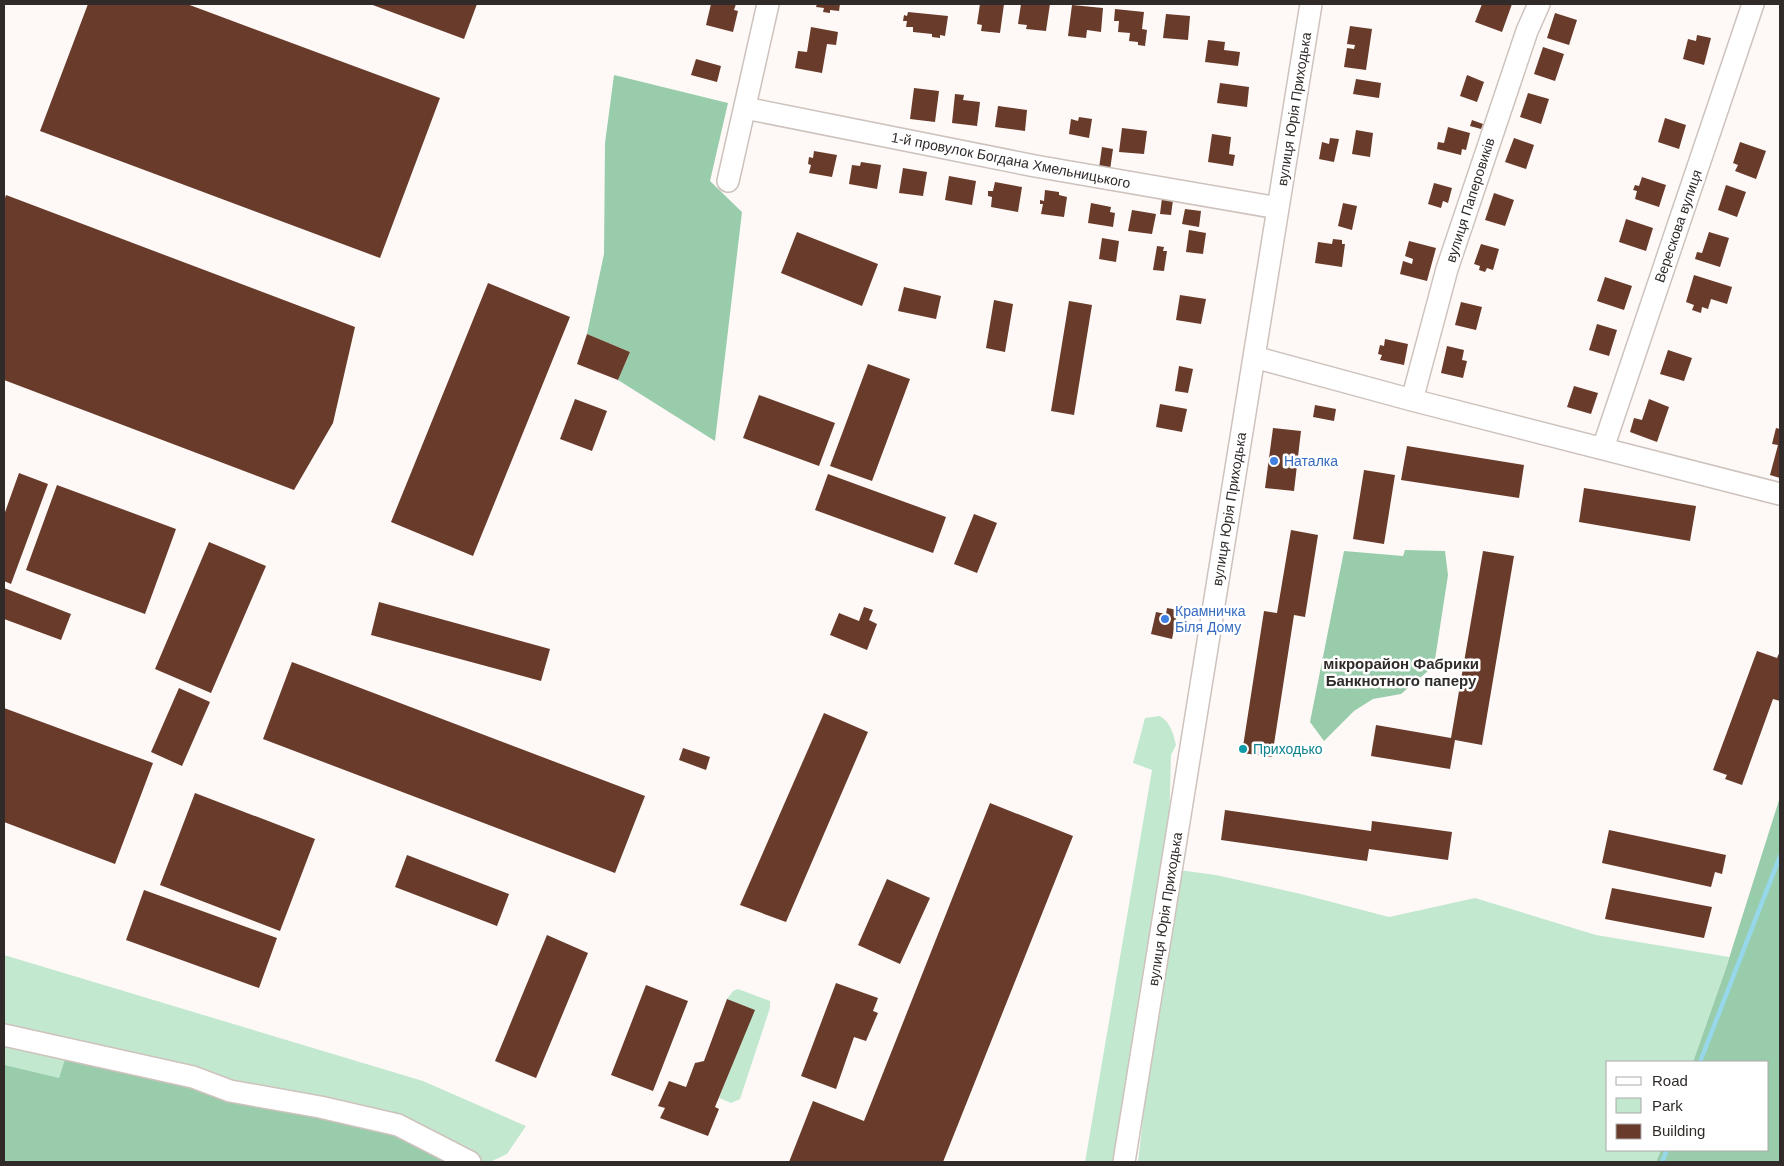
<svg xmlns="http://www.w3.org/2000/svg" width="1784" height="1166" font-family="Helvetica,sans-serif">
<rect width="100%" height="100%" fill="#fef9f7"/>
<path fill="#c3e8d0" d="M1160,716C1171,723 1173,733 1176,745L1171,755L1169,834L1113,1162H1085L1152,770L1133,763L1145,718Z
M1171,869L1216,875L1301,894L1389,917L1475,898L1596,935L1729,957L1725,971L1693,1062H1608V1150H1661L1656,1162H1138Z
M4,955L423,1081L526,1126L507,1154L490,1162H4Z
M738,989L770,1001V1008L740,1099L731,1103L719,1098L754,1010L727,999L733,991Z"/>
<path fill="#98ccab" d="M614,75L728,103L710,181L742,212L715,441L618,380L630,352L587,334L604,254L605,143Z
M1405,550L1445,551L1448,575L1434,666L1401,694L1373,699L1354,711L1324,741L1310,722L1344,551L1403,556Z
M1780,797V1162H1656L1661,1150H1768V1062H1693L1725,971Z
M70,1044L287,1102L397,1112L475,1162H4V1065L59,1078Z"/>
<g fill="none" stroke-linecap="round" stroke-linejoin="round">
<path stroke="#96d8ea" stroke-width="4.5" d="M1700,1062L1780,856
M1662,1162L1667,1150"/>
</g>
<path fill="#693b2a" d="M88,4H187L440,98L380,258L40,131Z
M370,4H477L464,39Z
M711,4H736L734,10L738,11L733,32L706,25Z
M817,4H840L839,11L830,10V13L823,12L824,8L816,7Z
M980,4H1004L1000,33L981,31L982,25L977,24Z
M1021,4H1050L1046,31L1026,29L1027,25L1018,24Z
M1482,4H1512L1502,32L1475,22Z
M1072,5L1103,8L1101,32L1087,30L1086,38L1068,36Z
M1115,9L1144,12L1142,29L1147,30L1145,46L1138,45V42L1129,41L1130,33L1118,32L1119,21H1114Z
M908,12L948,16L945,36L940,35V38L932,37V34L913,32V27H906L907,21H903L904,15L907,16Z
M1555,13L1577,20L1569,45L1547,38Z
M1166,14L1190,16L1188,40L1163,38Z
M1350,26L1372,29L1366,70L1344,67L1347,48L1354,49L1355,45L1347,44Z
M811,27L838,32L836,45L827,44L822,73L795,68L798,51L807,52Z
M1697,35L1711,38L1704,65L1683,59L1688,39L1696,41Z
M1208,40L1225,42L1224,50L1240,52L1238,66L1205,62Z
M1543,47L1564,54L1555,81L1534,74Z
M696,59L721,66L717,82L691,75Z
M1467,75L1484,82L1477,102L1460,96Z
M1356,79L1381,83L1379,98L1353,94Z
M1220,83L1249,87L1247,107L1217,103Z
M914,88L939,91L935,122L910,119Z
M1528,93L1549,99L1541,124L1520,117Z
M955,94L964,95L963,100L980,102L977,126L952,123Z
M998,106L1027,110L1025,131L995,127Z
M1079,117L1092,119L1089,138L1069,134L1071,119L1078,121Z
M1665,118L1686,125L1679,149L1658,142Z
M1472,120L1483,124L1481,129L1470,126Z
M1448,127L1470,133L1466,150L1462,149L1461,155L1437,149L1438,142L1444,143Z
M1122,128L1147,131L1144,154L1119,152Z
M1356,130L1373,133L1370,157L1352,154Z
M1212,134L1231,137L1229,154L1235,155L1233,166L1208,162Z
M1330,138L1339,139L1334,162L1319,159L1322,142L1329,144Z
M1514,138L1534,145L1526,169L1505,162Z
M1740,142L1766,151L1756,179L1735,171L1738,165L1733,163Z
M1102,147L1113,149L1110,170L1099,168Z
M814,151L837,155L832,177L809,173L811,165L808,164L809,157L813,158Z
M861,162L881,165L877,189L849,184L852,165L860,166Z
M903,168L927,172L923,196L899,193Z
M949,176L976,181L972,205L945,200Z
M1642,177L1666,185L1659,207L1635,199L1637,191L1633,190L1635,185L1639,186Z
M995,182L1022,187L1018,212L991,207L992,197L988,196V191H993Z
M1434,183L1452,188L1448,203L1443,201L1441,208L1428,204Z
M1726,185L1746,192L1737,217L1718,210Z
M1045,190L1059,192V195L1067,197L1064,217L1041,214L1043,204H1040V200L1044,201Z
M1494,193L1514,200L1505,226L1485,220Z
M6,195L355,327L333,423L294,490L4,380V201Z
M1162,198L1173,200L1171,215L1160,214Z
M1091,203L1111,207L1110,212L1115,213L1113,227L1088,223Z
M1343,203L1357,206L1352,230L1338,226Z
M1185,209L1201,211L1199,227L1182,224Z
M1132,210L1156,214L1152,234L1128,231Z
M1626,219L1653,228L1646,251L1619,242Z
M1189,230L1206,233L1203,254L1186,252Z
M797,232L878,264L862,306L781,273Z
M1709,232L1729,238L1720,267L1695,259L1697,252L1702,253Z
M1102,238L1119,241L1116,262L1099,259Z
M1333,239L1342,240V244H1345L1342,267L1315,263L1318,242L1332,244Z
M1409,241L1436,248L1427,281L1400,274L1403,261L1412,264L1413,259L1405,256Z
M1481,244L1499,249L1493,270L1487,268L1485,272L1479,270L1480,266L1474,264Z
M1157,246L1164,247L1163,251H1167L1164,271L1153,270Z
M1694,275L1732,287L1727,304L1711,299L1708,309L1702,307L1701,313L1692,310L1694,305L1686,302Z
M1605,277L1632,286L1624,310L1597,301Z
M488,283L570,317L473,556L391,522Z
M904,287L941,296L936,319L898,311Z
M1180,295L1206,299L1201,324L1176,320Z
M994,300L1013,304L1005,352L986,348Z
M1069,301L1092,305L1074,415L1051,411Z
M1461,302L1482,307L1476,330L1455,325Z
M1597,324L1617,330L1609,356L1589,350Z
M587,334L630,352L618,380L577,364Z
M1385,339L1408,344L1404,365L1380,360L1382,355L1378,354L1380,345L1384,346Z
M1447,346L1464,350L1462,360L1467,361L1463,378L1441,373Z
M1668,350L1692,358L1684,381L1660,374Z
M868,364L910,379L872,481L830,466Z
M1179,366L1193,369L1188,393L1175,391Z
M1574,386L1598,393L1591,414L1567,407Z
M759,395L835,423L819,466L743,438Z
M575,399L607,411L592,451L560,439Z
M1649,399L1669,407L1657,442L1630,432L1634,418L1642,420Z
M1160,404L1187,409L1182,432L1156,427Z
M1315,405L1336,409L1334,421L1313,417Z
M1273,428L1301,431L1294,491L1265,488Z
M1776,428L1780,429V478L1770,475L1778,445L1772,444Z
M1407,446L1524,465L1519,498L1401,480Z
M1364,470L1395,475L1384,544L1353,539Z
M19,473L48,484L11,584L4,581V515Z
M828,474L946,517L933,553L815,510Z
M57,485L176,529L145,614L26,570Z
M1584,488L1696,506L1690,541L1579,522Z
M974,514L997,523L977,573L954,564Z
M1291,530L1318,535L1305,617L1294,615L1272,757L1242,753L1264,611L1277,613Z
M209,542L266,566L211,693L155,669Z
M1483,551L1514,556L1482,745L1455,740L1450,769L1371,756L1376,725L1451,738Z
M4,588L71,614L61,640L4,619Z
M379,602L550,649L541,681L371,635Z
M864,607L873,610L869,620L877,624L867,650L830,635L839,613L859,621Z
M1167,608L1178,610L1172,639L1151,634L1156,612L1166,614Z
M1757,651L1777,658L1780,651V701L1773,699L1742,785L1725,779L1727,775L1713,770Z
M292,662L645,796L615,873L263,739Z
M179,688L210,702L182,766L151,752Z
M4,708L153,763L115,864L4,822Z
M824,713L868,732L786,922L740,905Z
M683,748L710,757L706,770L679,760Z
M195,793L315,839L280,931L160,885Z
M990,803L1073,836L943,1162H789L813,1101L864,1121Z
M1225,810L1371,831L1372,821L1452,832L1448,860L1369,849L1367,861L1221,840Z
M1609,830L1726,855L1722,874L1715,872L1711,887L1602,863Z
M407,855L509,894L497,926L395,887Z
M887,879L930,898L900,964L858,945Z
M1612,888L1712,907L1704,938L1605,919Z
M144,890L277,938L259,988L126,940Z
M547,935L588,953L536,1078L495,1061Z
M836,983L878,998L873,1011L878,1013L866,1041L854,1037L836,1089L801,1076Z
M646,985L688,1001L653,1091L611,1075Z
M727,999L755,1010L715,1107L719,1109L708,1136L660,1118L665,1108L658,1106L669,1081L686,1087L695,1063L704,1061Z"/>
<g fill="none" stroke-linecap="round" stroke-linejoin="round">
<defs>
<path id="minor" d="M745,108L1035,166L1278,208
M728,181L768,4
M1254,357L1412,400L1780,494
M1412,400L1447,269L1527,31L1539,4
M1603,448L1753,4
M4,1035L193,1077L230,1091L320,1107L398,1125L470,1162
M1124,1162L1311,4"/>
</defs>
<use href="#minor" stroke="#cec2bd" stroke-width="24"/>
<use href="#minor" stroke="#fff" stroke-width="21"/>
</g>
<g fill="#3f7fe0" stroke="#fff" stroke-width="2">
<circle cx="1274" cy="461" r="5"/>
<circle cx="1165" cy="619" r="5"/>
</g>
<circle fill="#0f9aa8" stroke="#fff" stroke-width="2" cx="1243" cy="749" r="5"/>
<g text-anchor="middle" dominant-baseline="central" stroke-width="5" stroke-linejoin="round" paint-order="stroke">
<g font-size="14" fill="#302b29" stroke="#fff">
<text transform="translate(1294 109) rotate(-81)">вулиця Юрія Приходька</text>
<text transform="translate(1011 160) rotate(11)">1-й провулок Богдана Хмельницького</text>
<text transform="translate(1470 200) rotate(-72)">вулиця Паперовиків</text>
<text transform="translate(1678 226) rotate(-71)">Верескова вулиця</text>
<text transform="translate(1229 509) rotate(-81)">вулиця Юрія Приходька</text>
<text transform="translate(1165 909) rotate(-81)">вулиця Юрія Приходька</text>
</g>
<g font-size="14" fill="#366cbe" stroke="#fff" text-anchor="start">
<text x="1284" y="461">Наталка</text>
<text x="1175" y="611">Крамничка<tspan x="1175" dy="16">Біля Дому</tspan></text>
</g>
<g font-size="14" fill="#0d838f" stroke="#fff" text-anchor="start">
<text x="1253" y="749">Приходько</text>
</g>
<g font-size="15" font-weight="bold" fill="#302b29" stroke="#fff">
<text x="1401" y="663">мікрорайон Фабрики<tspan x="1401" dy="17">Банкнотного паперу</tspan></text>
</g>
</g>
<rect width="1784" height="1166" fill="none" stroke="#302b29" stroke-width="10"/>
<rect x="1606" y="1061" width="162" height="90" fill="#ffffff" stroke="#acaaa9"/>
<rect x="1616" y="1077" width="25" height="8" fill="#ffffff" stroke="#acaaa9"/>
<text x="1652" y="1086" font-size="15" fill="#302b29">Road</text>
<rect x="1616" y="1098" width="25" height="15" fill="#c3e8d0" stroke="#acaaa9"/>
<text x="1652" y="1111" font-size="15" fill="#302b29">Park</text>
<rect x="1616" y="1124" width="25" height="15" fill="#693b2a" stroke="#acaaa9"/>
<text x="1652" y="1136" font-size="15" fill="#302b29">Building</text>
</svg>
